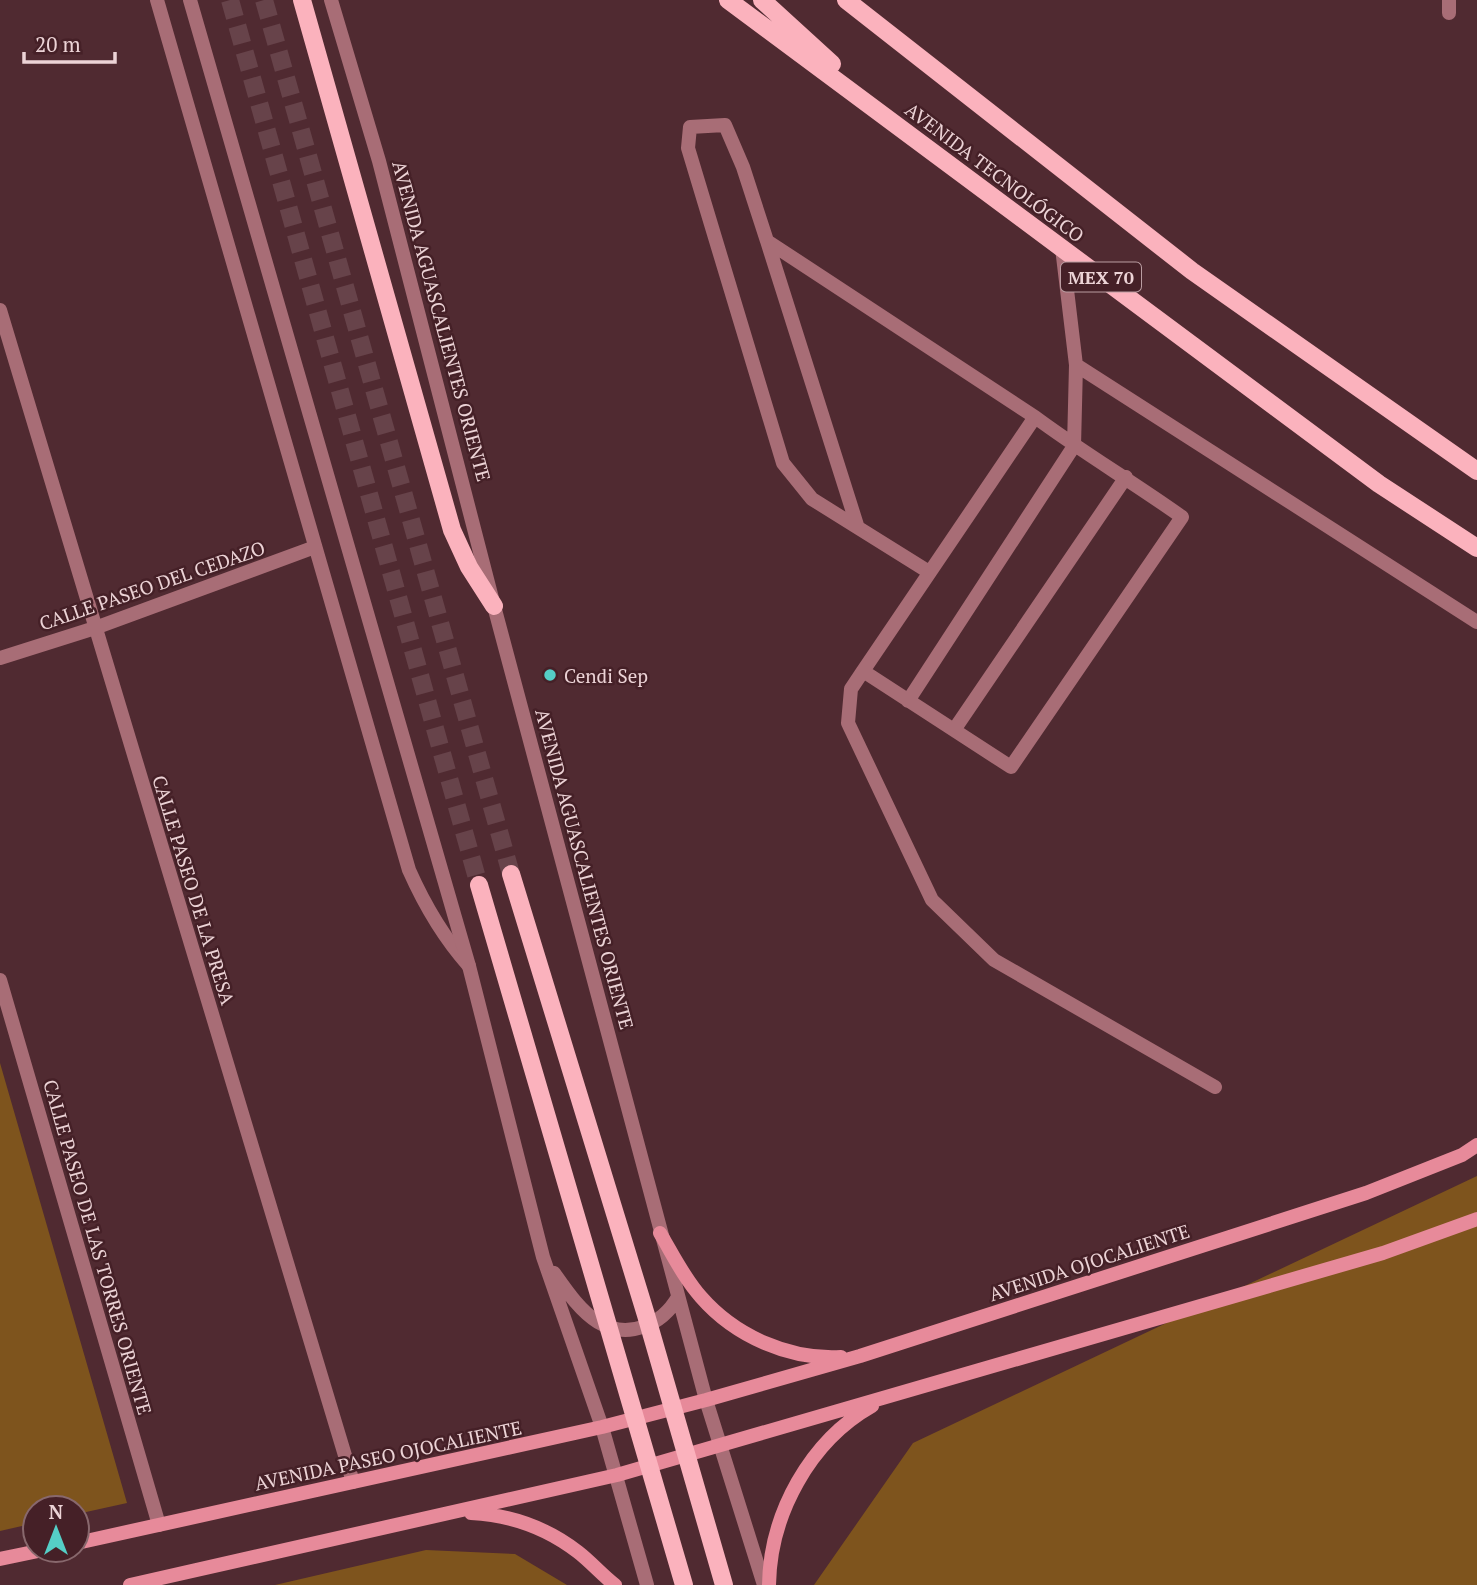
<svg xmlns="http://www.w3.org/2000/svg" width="1477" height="1585" font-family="'PT Serif',serif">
<rect width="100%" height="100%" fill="#502a31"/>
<path fill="#7e541d" d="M0,1063L127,1503L77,1514V1508H35V1523L0,1531Z
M1477,1176V1585H814L913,1443Z
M426,1550L515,1554L567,1585H275Z"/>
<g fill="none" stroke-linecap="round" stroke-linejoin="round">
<path stroke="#67434a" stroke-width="18" stroke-dasharray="18 9" stroke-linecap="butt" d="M230,0L479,885
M264,0L511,874"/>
<path stroke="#a86d76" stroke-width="14" d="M1449,13V0
M767,241L857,525
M1076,365L1477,622
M929,572L812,499L783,463L688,148L690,127L725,125L743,167L767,241L1035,417C1082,452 1133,482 1182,517L1011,767L863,671L1035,417
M863,671L851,689L848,723L932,900L994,960L1215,1087
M908,701L1074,446L1076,365L1062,248
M954,730L1126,477"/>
<path stroke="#a86d76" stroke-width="14" d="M157,0L409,870C425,906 443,937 469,966
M0,310L353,1482
M0,658L95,628L315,547
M0,980L159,1525"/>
<path stroke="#a86d76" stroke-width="14" d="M190,0L469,966L543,1257L602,1427L647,1585
M331,0L379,161L494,606L706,1400L764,1585
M554,1273C566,1290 580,1311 598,1322C628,1340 662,1325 678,1297"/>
<path stroke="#e78a9a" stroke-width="14" d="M660,1233C673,1255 684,1278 701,1297C735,1336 789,1360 841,1357
M471,1513C511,1515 547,1528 578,1552C591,1562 602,1575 615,1585
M77,1543L602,1427L706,1400L860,1356L1366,1193L1462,1155L1477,1145
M0,1559L43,1550
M130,1585L617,1475L1383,1253L1477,1219
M769,1585C770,1514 810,1441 872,1406"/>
<path stroke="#fbb2bd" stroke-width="18" d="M302,0L452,530L469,567L494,606
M728,0L1379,484L1477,548
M762,0L832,64
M846,0L1192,271L1477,471"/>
<path stroke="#fbb2bd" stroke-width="18" d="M511,874L646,1315L724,1585
M479,885L684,1585"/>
</g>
<circle fill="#55cec6" stroke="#452027" stroke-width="2.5" cx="550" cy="675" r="7"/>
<g text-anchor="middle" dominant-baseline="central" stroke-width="5" stroke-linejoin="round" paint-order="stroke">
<rect fill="#452027" stroke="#ba9da2" stroke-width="2" x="1061" y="262.5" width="80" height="29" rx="5"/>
<g font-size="18" font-weight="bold" fill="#ecd3d6">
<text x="1101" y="277">MEX 70</text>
</g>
<g font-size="19" fill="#ecd3d6" stroke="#452027">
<text transform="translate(995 172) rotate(37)">AVENIDA TECNOLÓGICO</text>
<text transform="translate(442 321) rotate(75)">AVENIDA AGUASCALIENTES ORIENTE</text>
<text transform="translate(152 585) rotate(-19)">CALLE PASEO DEL CEDAZO</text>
<text transform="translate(585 869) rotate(75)">AVENIDA AGUASCALIENTES ORIENTE</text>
<text transform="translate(194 890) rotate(73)">CALLE PASEO DE LA PRESA</text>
<text transform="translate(98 1247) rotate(74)">CALLE PASEO DE LAS TORRES ORIENTE</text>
<text transform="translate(1089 1262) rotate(-18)">AVENIDA OJOCALIENTE</text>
<text transform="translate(388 1455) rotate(-12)">AVENIDA PASEO OJOCALIENTE</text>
</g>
<g font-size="19" fill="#ecd3d6" stroke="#452027" text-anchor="start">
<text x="564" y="675">Cendi Sep</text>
</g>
</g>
<g transform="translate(56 1529)"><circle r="33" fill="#452027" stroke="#88686d" stroke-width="2"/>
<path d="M0-5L12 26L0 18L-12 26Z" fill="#55cec6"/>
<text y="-10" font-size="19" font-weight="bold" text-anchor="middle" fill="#ecd3d6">N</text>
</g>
<path d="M24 52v10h91v-10" fill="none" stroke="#ecd3d6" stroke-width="3.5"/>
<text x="35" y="52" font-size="21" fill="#ecd3d6" stroke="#452027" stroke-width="5" paint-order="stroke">20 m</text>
</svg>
